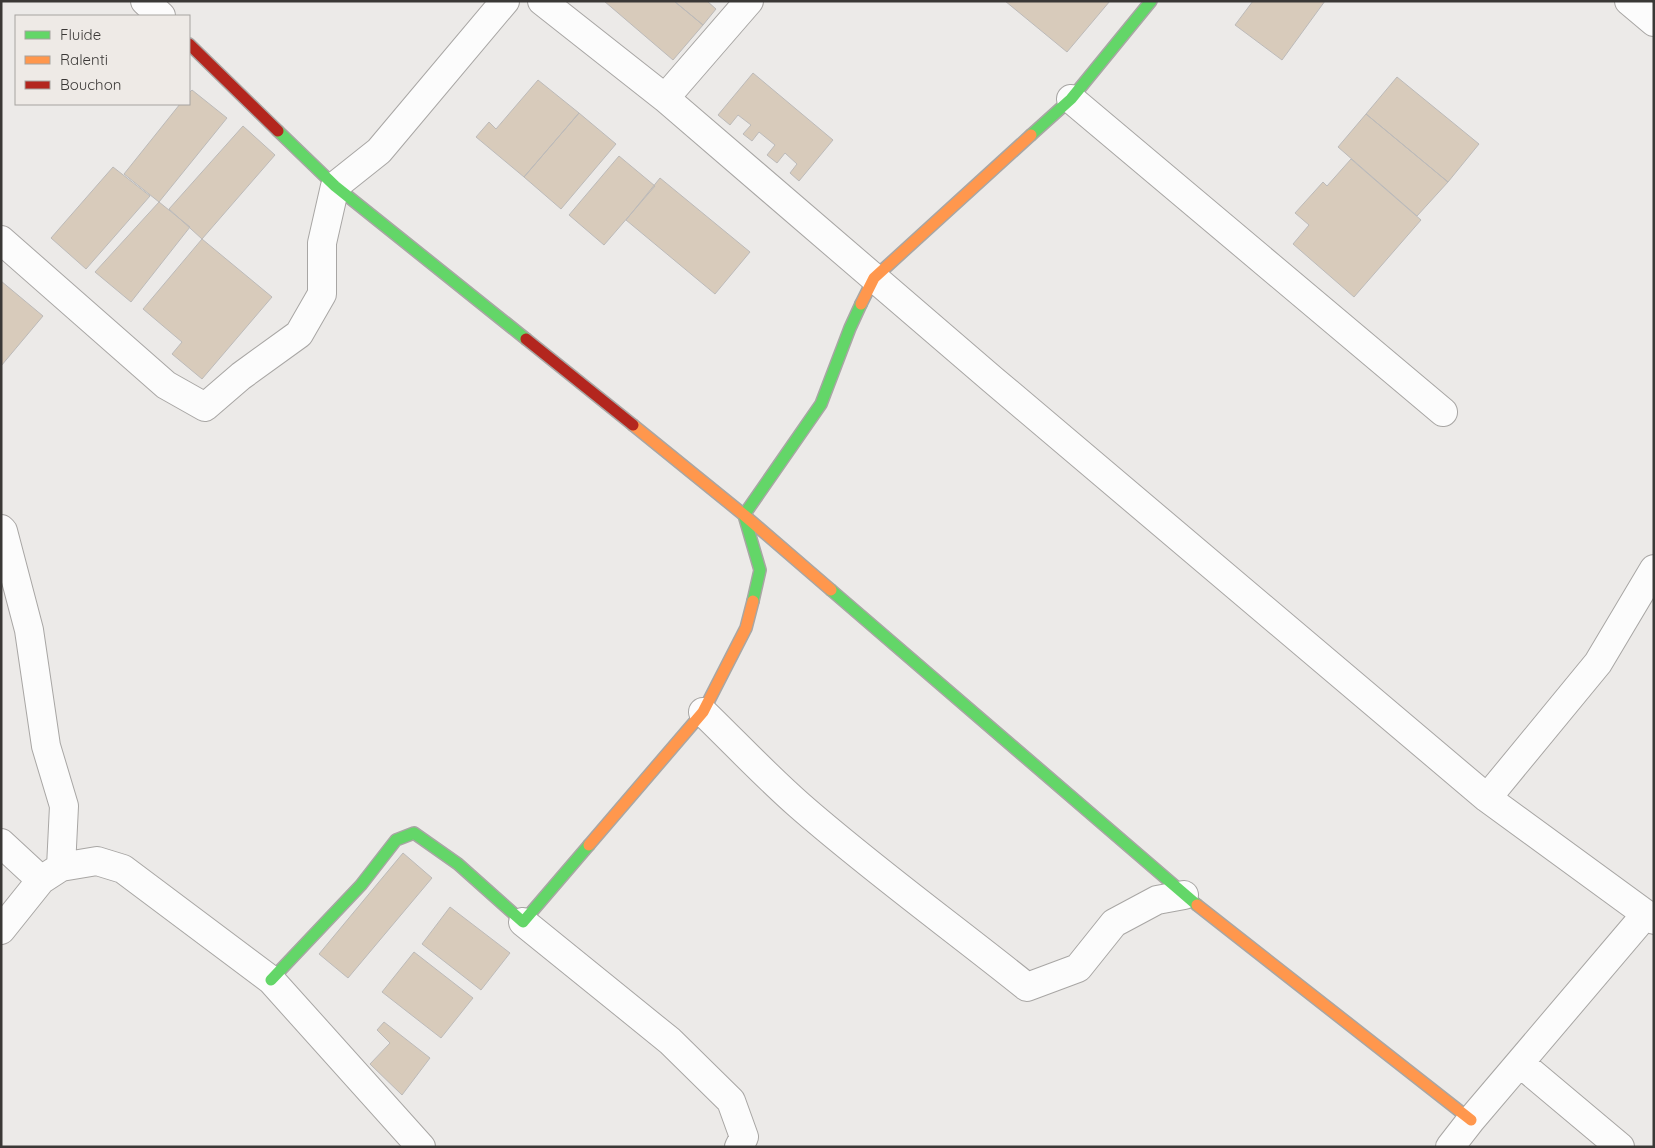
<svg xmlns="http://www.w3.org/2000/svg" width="1655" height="1148" font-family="Quicksand,sans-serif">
<rect width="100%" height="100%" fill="#eceae8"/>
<path fill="#d8cbbb" stroke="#bcbab9" d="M604,1H674L703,25L673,60Z
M674,1H707L716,9L703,25Z
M1005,1H1110L1067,52Z
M1253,1H1325L1282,60L1235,25Z
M753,73L833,140L799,181L790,173L797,164L785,153L777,163L767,155L775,145L759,132L752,141L743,134L751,125L738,115L730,125L718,115Z
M1397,77L1479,144L1448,182L1366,114Z
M538,80L579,113L524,177L476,137L489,122L496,129Z
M192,90L227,118L159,202L124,174L180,104H189V93Z
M579,113L616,144L561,209L524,177Z
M1366,114L1448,182L1417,216L1338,147Z
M243,126L275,155L202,239L169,209Z
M619,156L655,186L604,245L569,215Z
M1351,159L1421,220L1354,297L1293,244L1309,225L1295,213L1323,182L1327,186Z
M113,167L150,196L86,269L51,238Z
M660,178L750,252L715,294L626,220Z
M159,202L190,227L131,302L95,272Z
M202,239L272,297L202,379L172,354L182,342L143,309Z
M1,281L43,316L1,366Z
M403,853L432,878L348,978L319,954Z
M450,907L510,953L481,990L422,944Z
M414,952L473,998L441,1038L382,992Z
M384,1022L430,1058L402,1095L370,1064L390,1043L377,1030Z"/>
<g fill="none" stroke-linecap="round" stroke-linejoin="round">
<defs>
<path id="street" d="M145,1L161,16
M542,1L665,98L993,380L1487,798L1654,920
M1629,1L1654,22
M665,98L749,1
M1071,99L1443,412
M1,240L166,385L205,407L241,376L299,334L322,294V243L335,186L379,151L505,1
M1,529L3,531L29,630L46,746L64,806L61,867
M703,712C735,743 766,776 799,805C872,869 951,926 1027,987L1078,968L1114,923L1157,900L1184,895
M1487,798L1598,663L1654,569
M1,843L41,880
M523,922L670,1041L731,1101L744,1137L739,1147
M1,930L41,880L61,867L97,861L123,869L271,980L421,1147
M1520,1063L1620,1147
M1450,1147L1471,1120L1646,914"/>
<path id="fast" d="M278,131L335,186L526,339
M1031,135L1071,99L1151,1
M831,590L1197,905
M753,601L760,570L744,515L821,404L850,328L861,304
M271,980L361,885L396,840L414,833L458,864L523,922L589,845"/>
<path id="slow" d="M861,304L874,278L1031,135
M633,425L744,515L831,590
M589,845L703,712L746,628L753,601
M1197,905L1471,1120"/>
<path id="jam" d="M189,44L278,131
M526,339L633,425"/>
</defs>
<use href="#street" stroke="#a8a6a4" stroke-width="30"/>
<use href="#fast" stroke="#a8a6a4" stroke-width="14"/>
<use href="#slow" stroke="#a8a6a4" stroke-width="14"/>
<use href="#jam" stroke="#a8a6a4" stroke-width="14"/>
<use href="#street" stroke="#fcfcfc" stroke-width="28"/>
<use href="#fast" stroke="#63d668" stroke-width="11"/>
<use href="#slow" stroke="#ff974d" stroke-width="11"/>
<use href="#jam" stroke="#b3261e" stroke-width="11"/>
</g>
<rect width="1655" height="1148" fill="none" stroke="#3a3836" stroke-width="5"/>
<rect x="15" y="15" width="175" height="90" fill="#eeeae6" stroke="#a6a3a0"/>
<rect x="25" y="31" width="25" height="8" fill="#63d668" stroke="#a6a3a0"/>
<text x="60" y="40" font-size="15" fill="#3a3836">Fluide</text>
<rect x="25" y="56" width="25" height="8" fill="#ff974d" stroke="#a6a3a0"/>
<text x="60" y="65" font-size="15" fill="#3a3836">Ralenti</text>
<rect x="25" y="81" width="25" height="8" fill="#b3261e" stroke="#a6a3a0"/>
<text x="60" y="90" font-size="15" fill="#3a3836">Bouchon</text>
</svg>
